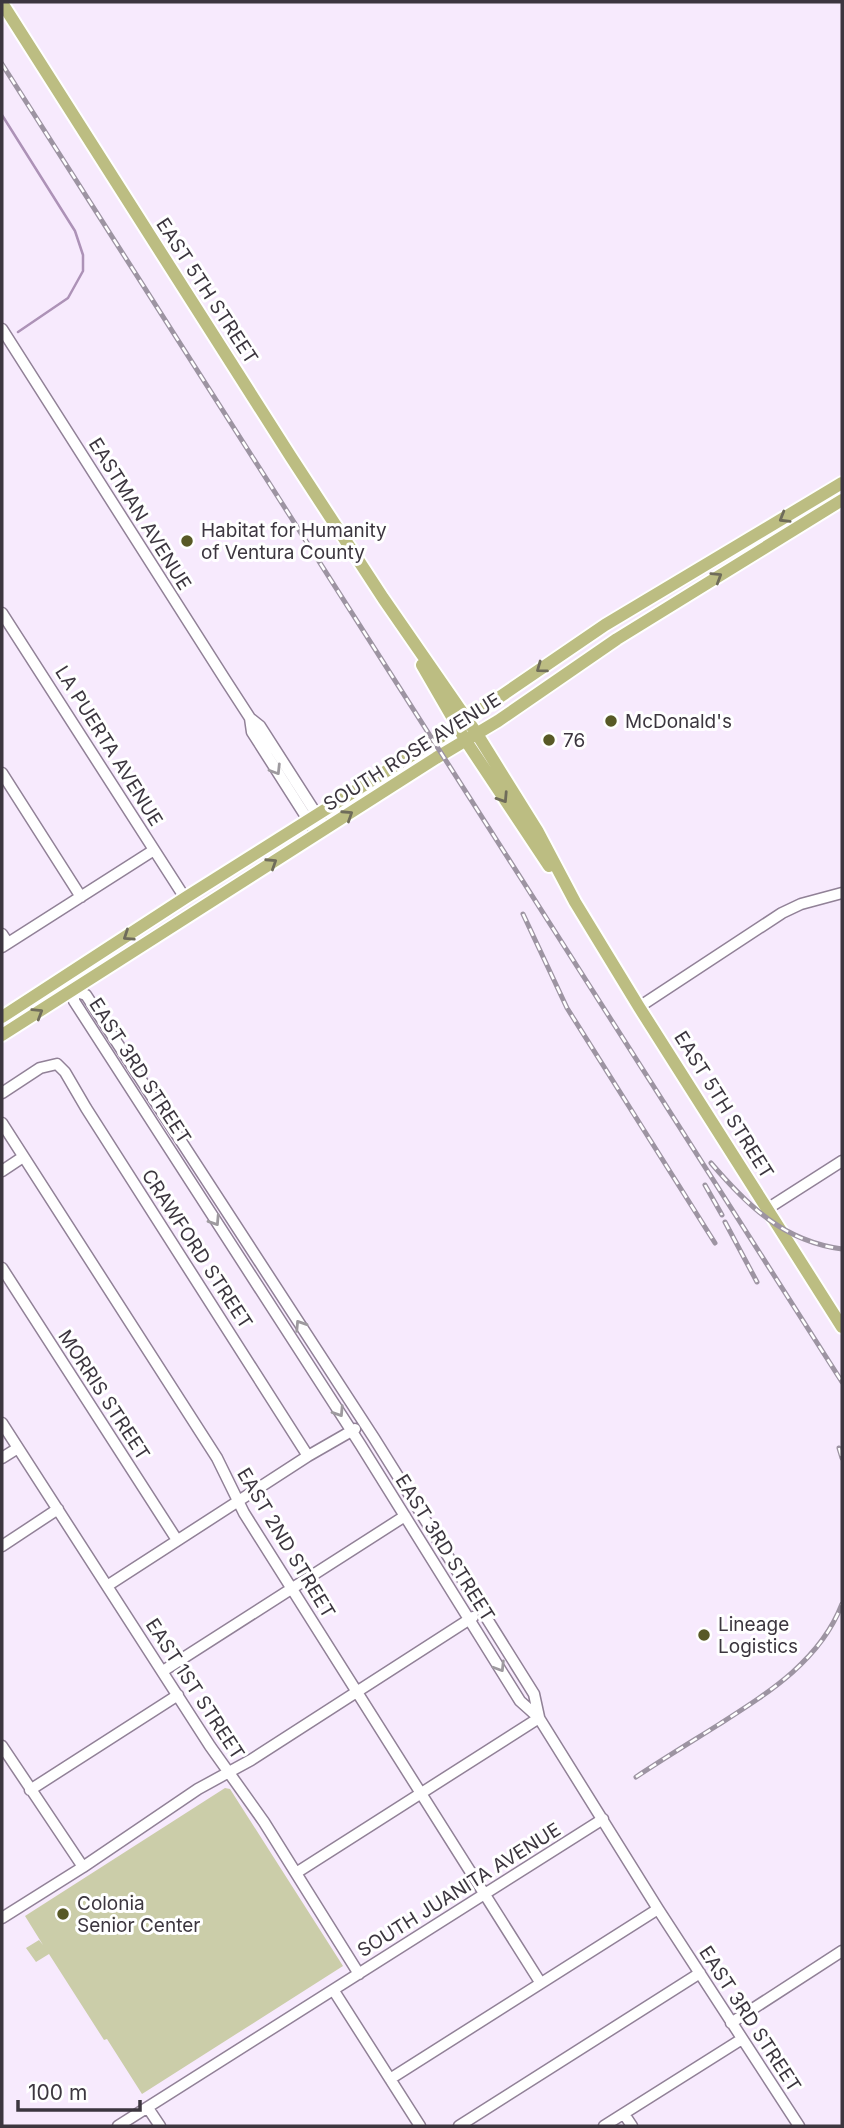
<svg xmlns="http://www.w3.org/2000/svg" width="844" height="2128" font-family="Inter,sans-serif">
<rect width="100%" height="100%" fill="#f7eafd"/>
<path fill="#cbcda9" d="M225,1788L230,1789L343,1966L142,2094L107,2039L104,2040L49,1954L36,1962L26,1948L39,1940L43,1945L25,1916Z"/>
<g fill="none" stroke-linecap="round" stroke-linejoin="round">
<path stroke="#ad92b7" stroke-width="2.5" d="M2,115L75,231L83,255V271L68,298L18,332"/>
<defs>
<path id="minor" d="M2,329L226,681L250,718L260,726L326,829
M2,613L185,898
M250,718L252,732L317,834
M2,773L81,897
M2,934L8,943
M2,947L154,850
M74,991V1001L360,1444L520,1701L539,1718L658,1909L799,2126
M74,991L86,995L374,1438L534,1694L539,1717
M639,1007L782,913L801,904L842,893
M2,1093L40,1068L57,1064L65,1072L86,1108L308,1456
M2,1123L217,1458L244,1513L540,1982
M2,1171L23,1157
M767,1209L842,1161
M2,1268L177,1540
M2,1423L210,1746L264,1822L359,1974
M2,1458L18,1448
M2,1546L58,1509
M107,1586L308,1456L355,1429
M163,1671L405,1516
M2,1746L83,1867
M30,1790L178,1695
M296,1873L539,1718
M2,1918L83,1867L198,1789L251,1760L473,1617
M334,1991L420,2126
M731,2023L842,1951
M390,2079L658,1909
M148,2108L160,2126
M624,2114L632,2126
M118,2126L603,1819
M459,2126L700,1973
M604,2126L742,2039"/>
<path id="major" d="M2,3L291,457L383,598L477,734L538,832L575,902L639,1007L842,1327
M422,665L466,741L549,866
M2,1017L185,898L450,731L605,625L842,483
M2,1035L436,758L498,721L617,639L842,500"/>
</defs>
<use href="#minor" stroke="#918197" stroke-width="13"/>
<use href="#major" stroke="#fff" stroke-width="16"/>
<use href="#minor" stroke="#fff" stroke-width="10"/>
<use href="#major" stroke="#bcbd82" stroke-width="12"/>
<defs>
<path id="rail" d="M2,64L842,1382
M523,914L567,1008L715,1243
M711,1163C748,1206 783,1241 842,1249
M705,1185L722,1215
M725,1222L757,1282
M839,1448L842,1458
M636,1777C663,1759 691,1742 718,1725C768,1693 820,1661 842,1604"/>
</defs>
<use href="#rail" stroke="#9d94a2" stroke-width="5"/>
<use href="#rail" stroke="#fff" stroke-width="2.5" stroke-dasharray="8" stroke-linecap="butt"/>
</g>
<defs><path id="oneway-chevron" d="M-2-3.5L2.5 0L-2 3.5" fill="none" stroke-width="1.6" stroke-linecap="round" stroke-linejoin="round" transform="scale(1.75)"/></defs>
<g stroke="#6f6c5a">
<use href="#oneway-chevron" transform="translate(784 518) rotate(149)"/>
<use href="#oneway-chevron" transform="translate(717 577) rotate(-32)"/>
<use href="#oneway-chevron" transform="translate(541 668) rotate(144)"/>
<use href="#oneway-chevron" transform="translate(503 798) rotate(57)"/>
<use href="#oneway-chevron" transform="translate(348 815) rotate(-33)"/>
<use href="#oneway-chevron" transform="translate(272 863) rotate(-33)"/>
<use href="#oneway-chevron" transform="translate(128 936) rotate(146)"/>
<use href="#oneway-chevron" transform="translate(38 1013) rotate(-32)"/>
</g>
<g stroke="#9e9a9f">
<use href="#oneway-chevron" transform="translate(276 770) rotate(58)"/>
<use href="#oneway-chevron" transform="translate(215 1221) rotate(57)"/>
<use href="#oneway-chevron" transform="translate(300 1325) rotate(-123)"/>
<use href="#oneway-chevron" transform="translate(339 1412) rotate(57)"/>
<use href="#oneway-chevron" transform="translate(500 1667) rotate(58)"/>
</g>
<g fill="#585926" stroke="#fff" stroke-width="2.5">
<circle cx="187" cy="541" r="7"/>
<circle cx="611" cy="721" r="7"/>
<circle cx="549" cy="740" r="7"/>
<circle cx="704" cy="1635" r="7"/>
<circle cx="63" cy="1914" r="7"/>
</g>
<g text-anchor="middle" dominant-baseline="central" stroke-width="6" stroke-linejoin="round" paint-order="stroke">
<g font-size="19" fill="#3c363f" stroke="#fff">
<text transform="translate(207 291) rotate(57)">EAST 5TH STREET</text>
<text transform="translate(140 514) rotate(58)">EASTMAN AVENUE</text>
<text transform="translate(109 746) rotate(58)">LA PUERTA AVENUE</text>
<text transform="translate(412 752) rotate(-32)">SOUTH ROSE AVENUE</text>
<text transform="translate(140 1071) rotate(57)">EAST 3RD STREET</text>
<text transform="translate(724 1105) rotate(58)">EAST 5TH STREET</text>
<text transform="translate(197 1249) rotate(57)">CRAWFORD STREET</text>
<text transform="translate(104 1395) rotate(57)">MORRIS STREET</text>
<text transform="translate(286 1543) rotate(59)">EAST 2ND STREET</text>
<text transform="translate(445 1548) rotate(58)">EAST 3RD STREET</text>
<text transform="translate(195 1689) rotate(57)">EAST 1ST STREET</text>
<text transform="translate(459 1890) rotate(-32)">SOUTH JUANITA AVENUE</text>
<text transform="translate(750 2019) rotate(57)">EAST 3RD STREET</text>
</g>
<g font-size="19" fill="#3c363f" stroke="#fff" text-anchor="start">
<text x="201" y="530">Habitat for Humanity<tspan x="201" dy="22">of Ventura County</tspan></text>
<text x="625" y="721">McDonald's</text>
<text x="563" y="740">76</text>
<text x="718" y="1624">Lineage<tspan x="718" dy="22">Logistics</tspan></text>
<text x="77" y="1903">Colonia<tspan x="77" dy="22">Senior Center</tspan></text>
</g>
</g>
<rect width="844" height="2128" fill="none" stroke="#3c363f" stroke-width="7"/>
<path d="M18 2100v10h122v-10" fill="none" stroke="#3c363f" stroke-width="3.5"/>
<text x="28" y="2100" font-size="21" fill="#3c363f" stroke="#ffffff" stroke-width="5" paint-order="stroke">100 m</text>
</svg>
